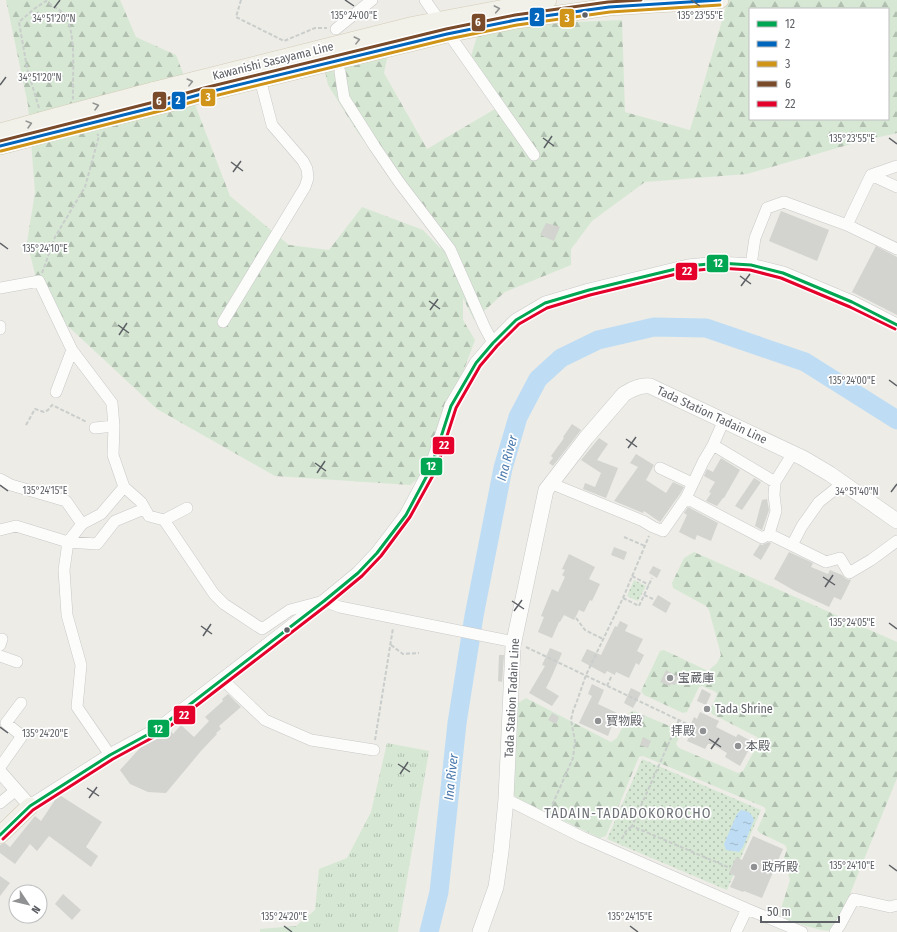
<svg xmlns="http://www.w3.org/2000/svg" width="897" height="932" font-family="'Fira Sans Condensed','Noto Sans JP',sans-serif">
<defs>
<pattern id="grass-tufts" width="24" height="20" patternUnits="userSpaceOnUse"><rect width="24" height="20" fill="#d6e8d4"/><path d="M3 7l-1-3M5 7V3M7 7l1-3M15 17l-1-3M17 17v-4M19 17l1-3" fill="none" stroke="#b1bfb0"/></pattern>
<pattern id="forest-firs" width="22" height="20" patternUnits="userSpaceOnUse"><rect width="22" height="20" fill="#d6e8d4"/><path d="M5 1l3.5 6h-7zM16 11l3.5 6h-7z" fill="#b1bfb0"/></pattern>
<pattern id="garden-dots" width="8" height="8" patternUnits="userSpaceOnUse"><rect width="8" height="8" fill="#d6e8d4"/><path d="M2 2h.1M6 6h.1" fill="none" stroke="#b1bfb0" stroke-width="1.8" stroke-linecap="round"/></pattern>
<pattern id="water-ripples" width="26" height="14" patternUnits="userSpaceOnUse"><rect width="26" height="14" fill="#beddf4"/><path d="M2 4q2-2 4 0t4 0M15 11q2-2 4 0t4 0" fill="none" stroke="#9eb7c9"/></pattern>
</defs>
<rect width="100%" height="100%" fill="#edece7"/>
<path fill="url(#grass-tufts)" d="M387,743L429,751L398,932H260V929L296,926L315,910L319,869L347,858L371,812Z"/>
<path fill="url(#forest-firs)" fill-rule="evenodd" d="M6,0H120L136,37L176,55L230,196L289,245L329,250L362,207L423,230L441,249L436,237L358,133L328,85L322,58L391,40L384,73L427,149L500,106L470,60L480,26L622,20L625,112L690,130L728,0H897V133L858,142L747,174L645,182L592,221L571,249V265L505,292L474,320L463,298V320L475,340L425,473L410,485L275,476L157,409L42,302L27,242L35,192L28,105ZM750,9H888V119H750Z
M694,552L897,642V778L835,931C820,932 796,923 782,917L780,912L790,880L784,858L787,849L785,845L760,833L757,830L766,810L764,807L643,756L639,757L606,836L600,838L516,798L513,793L518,703L526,698L611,742L617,738L630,712L634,711L679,730L680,735L676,744L679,748L738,773L743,771L759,742L757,737L712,714L710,710L717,695L716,692L702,686L699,687L687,712L683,713L644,695L641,691L660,651L664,650L708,671L717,663L721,655L709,610L706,606L673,588L672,583L684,558Z"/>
<path fill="url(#garden-dots)" d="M634,580L646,586L638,601L627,596Z
M642,759L761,810L727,890L607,839Z"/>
<path fill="url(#water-ripples)" d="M741,810C749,811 751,813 754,820L743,847L739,852L726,850L724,844L737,814Z"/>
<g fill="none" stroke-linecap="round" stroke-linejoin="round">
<path stroke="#beddf4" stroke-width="19" d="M429,932L439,892L457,723L474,616L503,468L518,417L538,379L561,358L598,340L654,327L706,328L805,362L897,420"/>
</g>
<path fill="#d3d3d0" d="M781,211L829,230L817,261L769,241Z
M546,223L560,227L554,241L540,235Z
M876,246L897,257V315L852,292Z
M572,424L581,430L553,466L549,463L553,458L551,456L564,438L563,437Z
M599,438L608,444L597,460L618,468L606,498L583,489L585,483L595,487L601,473L581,460Z
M636,454L654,465L646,480L666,493L673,482L684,487L680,494L660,522L644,511L643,513L614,501L638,467L630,463Z
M721,458L740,470L724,498H723L717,506L706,501L711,493L709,492L715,482L704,476L707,469L713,472Z
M754,478L761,482L742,510L735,506Z
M767,499L769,510L762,530L755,526L762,500Z
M688,507L718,523L711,541L697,535L695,540L679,532L687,515L684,513Z
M769,542L771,543L761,560L753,555L760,544L762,545Z
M614,547L627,552L624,560L611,555Z
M789,552L813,563L811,567L828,574L830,570L842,575L846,579L851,580L841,600L834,597L829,607L795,591L774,579Z
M569,554L595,567L589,579L600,584L592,601L590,600L584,612L579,610L574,620L564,615L560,622H559L552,638L538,632L544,617L541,616L552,589L558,592L565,577L562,575L565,570L562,569Z
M653,566L661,570L657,578L649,573Z
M658,595L671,603L666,613L652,605Z
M620,621L628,625L625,631L643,639L637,651L644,655L639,665L636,663L629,678L616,672L615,675L607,671L605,674L581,661L587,649L601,655L615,626L617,627Z
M550,648L562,653L551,678L546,688L559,696L552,706L529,693L545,666L542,665Z
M499,655H504L502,682L498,681Z
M666,670L679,677L675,685L671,684L670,686L660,682Z
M592,684L604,690L598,704L617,713L608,736L579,723L592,696L588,694Z
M631,688L641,693L633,708L624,703Z
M702,689L711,694L706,705L697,701Z
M228,694L241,707L219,726L221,729L216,733L217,734L201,751L166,793L148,792L130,784L120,770L140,748L162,736L170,730L173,734L181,725L194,737L209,721L205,717L223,701L222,699Z
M700,712L719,721L716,727L736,737L738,734L753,742L740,766L725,757L727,753L712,744H708L705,749L687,741L690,735L687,733L694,717L697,719Z
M552,713L559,717L556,724L548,720Z
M637,713L645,716L641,723L634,720Z
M643,737L651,741L648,748L640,745Z
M61,796L102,822L86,847L98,856L91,867L49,836L37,851L30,844L15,864L0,853V845L5,843L10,847L35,816L41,821L55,800Z
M753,836L783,849L762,898L744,891L743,892L730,887L735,876L729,873L736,857L742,860Z
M0,876L10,883L0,896Z
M63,894L81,910L72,920L55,904Z"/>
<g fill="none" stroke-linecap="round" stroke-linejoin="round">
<defs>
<path id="minor" d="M425,0L534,155
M336,29L372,0
M340,72L344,98L375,147L399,182L450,249L484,326L493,343
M871,175L897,187
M847,225L871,175L897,166
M751,265L755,238L767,208L784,202L847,225L897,249
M0,288L39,281L72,350L112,403L114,426L113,455L124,487L141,502L149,516L164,520L214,594L224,604L262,629L290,610L324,601L340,607L514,642
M223,322L305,187L308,178L307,169L303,161L272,125L260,79
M0,326V329
M56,392L72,350
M95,428L114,426
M713,445L775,482
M660,468L692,483
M0,479L11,485L66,501L82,524L68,542L64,570L67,615L81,665L77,707L110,755
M550,483L643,521L653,527L663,531L686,498L703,462L713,445L724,420
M686,498L762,538L769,534L826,562L840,558L849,573L871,560L897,541
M164,520L187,508
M82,524L101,514L124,487
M0,530L16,526L68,542L97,544L115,521L144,509
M769,534L776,511L774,495L775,482L793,453
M792,545L802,526L819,502L843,483
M0,645L2,639
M0,656L17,662
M223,680L265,720L311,740L374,750
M0,767L22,736L6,723L21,703
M506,799L582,837L747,909
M0,803L16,790
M736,932L747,909L802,932
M835,932L840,925L854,899L890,907L897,905"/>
<path id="tertiary" d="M0,772L30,806L110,755L158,729L324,601L358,573L377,553L406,515L431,468L451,406L476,363L493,343L516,320L545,303L589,290L688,266L719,263L751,265L783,273L852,302L897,325"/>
<path id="secondary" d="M480,932L496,887L501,852L506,799L513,646L546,490L586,438L624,394C632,389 642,385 650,386L803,458L830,474L897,521"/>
<path id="primary" d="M152,91L414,25L548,0
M163,105L205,93L447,34L516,20L609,7L720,0
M0,132L58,116
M0,146L68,128
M0,835L30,806"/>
</defs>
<use href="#minor" stroke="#c9c8c8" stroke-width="12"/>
<use href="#tertiary" stroke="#c9c8c8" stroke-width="14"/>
<use href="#secondary" stroke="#c9c9c9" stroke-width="16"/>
<use href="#primary" stroke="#d3ccb7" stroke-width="18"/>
<path stroke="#c9cdcb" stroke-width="2" stroke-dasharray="4 2" stroke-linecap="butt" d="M241,0L236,17L284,41L315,28H327
M39,108L27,68L19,22L34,9L46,1C51,5 57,8 62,12C78,27 72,78 73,100
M42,273L55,237L85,187L99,136L97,134
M26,425L35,409L44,412L48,410L52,405L87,422
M624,537L645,546
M632,576L649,585
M644,595L653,599
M623,598L639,606L652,578
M576,618L585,630L603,639
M391,645L403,654L419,653
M526,647L687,724
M607,686L612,675
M679,720L632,826L730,868
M375,740L393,628
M550,810L573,758L575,741L571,720L573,711L577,701L586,675L623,598L649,536
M622,839L626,831L632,826"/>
<use href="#minor" stroke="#fcfcfb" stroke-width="11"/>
<use href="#tertiary" stroke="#fcfcfb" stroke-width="13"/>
<use href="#secondary" stroke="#fcfcfb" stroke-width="15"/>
<use href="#primary" stroke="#f2f1e9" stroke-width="17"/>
<defs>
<path id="primary-bridge" d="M58,116L152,91
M68,128L163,105"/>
</defs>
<use href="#primary-bridge" stroke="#d3ccb7" stroke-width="18" stroke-linecap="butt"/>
<use href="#primary-bridge" stroke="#f2f1e9" stroke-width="17"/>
<defs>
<path id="bus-1" d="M0,835L30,806L110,755L158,729L324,601L358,573L377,553L406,515L431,468L451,406L476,363L493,343L516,320L545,303L589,290L688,266L719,263L751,265L783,273L852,302L897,325"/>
<path id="bus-2" d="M0,146L163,105L205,93L447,34L516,20L609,7L720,0"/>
<path id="bus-3" d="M1,151L164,110L206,98L448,39L517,25L610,12L720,5"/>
<path id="bus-4" d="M0,141L162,100L204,88L446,29L515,15L608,2L641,0"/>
<path id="bus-5" d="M3,839L33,810L113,759L161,733L327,605L362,576L381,556L410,517L436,470L456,408L480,366L497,346L519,324L547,308L590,295L689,271L719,268L750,270L781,278L850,307L895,329"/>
</defs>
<use href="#bus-1" stroke="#fff" stroke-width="6"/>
<use href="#bus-2" stroke="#fff" stroke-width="6"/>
<use href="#bus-3" stroke="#fff" stroke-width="6"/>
<use href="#bus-4" stroke="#fff" stroke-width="6"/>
<use href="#bus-5" stroke="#fff" stroke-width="6"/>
<use href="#bus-1" stroke="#00a651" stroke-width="3"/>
<use href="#bus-2" stroke="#0065bd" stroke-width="3"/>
<use href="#bus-3" stroke="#d09419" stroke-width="3"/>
<use href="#bus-4" stroke="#7a4b2a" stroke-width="3"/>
<use href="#bus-5" stroke="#e4002b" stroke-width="3"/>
</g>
<defs><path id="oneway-chevron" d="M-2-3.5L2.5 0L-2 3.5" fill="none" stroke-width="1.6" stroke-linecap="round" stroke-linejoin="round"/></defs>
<g stroke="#919393">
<use href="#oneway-chevron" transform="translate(497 9) rotate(-11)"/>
<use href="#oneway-chevron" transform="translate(357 40) rotate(-14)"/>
<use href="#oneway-chevron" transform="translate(190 82) rotate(-14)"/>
<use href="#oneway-chevron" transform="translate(96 106) rotate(-15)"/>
<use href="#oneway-chevron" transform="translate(29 124) rotate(-15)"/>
</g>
<path fill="none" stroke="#5d6065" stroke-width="1.5" d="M345,0L354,6M691,0L700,6M54,8L60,0M0,85L6,77M543,138L554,146M889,138L897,144M544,148L552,136M231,162L243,171M233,172L241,161M0,243L8,249M740,276L751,284M741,286L750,274M429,301L440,309M430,310L438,299M118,325L129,333M119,335L127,323M889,380L897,386M626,439L637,447M628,448L636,437M315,463L326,471M317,473L325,461M0,485L8,491M891,492L897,484M823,577L835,585M825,587L833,575M512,601L524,609M514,611L522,600M889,623L897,629M201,626L212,634M203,636L211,624M0,727L8,733M709,739L721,747M711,749L719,738M398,764L410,772M400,774L408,762M87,788L99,796M89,798L97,787M889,865L897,871M284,926L292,932M630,926L638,932"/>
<g fill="#5d6065" stroke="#fff" stroke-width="1.5">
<circle cx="585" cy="15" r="3.5"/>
<circle cx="287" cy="630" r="3.5"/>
</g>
<g fill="#8f9192" stroke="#fff" stroke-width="1.5">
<circle cx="670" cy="678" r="4"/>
<circle cx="707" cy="709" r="4"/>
<circle cx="598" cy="721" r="4"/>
<circle cx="703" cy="731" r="4"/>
<circle cx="738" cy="746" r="4"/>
<circle cx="754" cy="867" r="4"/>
</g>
<g text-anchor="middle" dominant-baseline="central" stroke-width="3.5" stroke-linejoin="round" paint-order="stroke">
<g font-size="12" fill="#5d6065" stroke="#fff">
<text transform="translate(273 61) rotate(-14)">Kawanishi Sasayama Line</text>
<text transform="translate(712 415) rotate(25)">Tada Station Tadain Line</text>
<text transform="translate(512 698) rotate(-87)">Tada Station Tadain Line</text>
</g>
<g font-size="12" fill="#5d6065" stroke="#fff" text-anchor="start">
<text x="678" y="678">宝蔵庫</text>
<text x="715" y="709">Tada Shrine</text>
<text x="606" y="721">寳物殿</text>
<text x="695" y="731" text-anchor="end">拝殿</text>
<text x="746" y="746">本殿</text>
<text x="762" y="867">政所殿</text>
</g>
<g font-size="13" font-style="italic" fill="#4777ac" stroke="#fff">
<text transform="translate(507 458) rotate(-75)">Ina River</text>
<text transform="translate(451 777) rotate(-84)">Ina River</text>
</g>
<g font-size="14" letter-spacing="1" fill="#6e7277" stroke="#fff">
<text x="628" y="813">TADAIN-TADADOKOROCHO</text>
</g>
</g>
<g font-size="10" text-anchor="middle" fill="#5d6065" stroke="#fff" stroke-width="3.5" stroke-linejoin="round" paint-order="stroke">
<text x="354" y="19">135°24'00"E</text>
<text x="700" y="19">135°23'55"E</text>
<text x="54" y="22">34°51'20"N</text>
<text x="40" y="81">34°51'20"N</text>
<text x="852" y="142">135°23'55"E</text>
<text x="45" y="252">135°24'10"E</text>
<text x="852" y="384">135°24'00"E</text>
<text x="45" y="494">135°24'15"E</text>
<text x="857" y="495">34°51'40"N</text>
<text x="852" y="626">135°24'05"E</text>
<text x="45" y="737">135°24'20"E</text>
<text x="852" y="869">135°24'10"E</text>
<text x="284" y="920">135°24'20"E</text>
<text x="630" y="920">135°24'15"E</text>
</g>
<g stroke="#fff" stroke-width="1.5">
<rect x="529" y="7" width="16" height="20" rx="4" fill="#0065bd"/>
<rect x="559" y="8" width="16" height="20" rx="4" fill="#d09419"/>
<rect x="471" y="13" width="15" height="19" rx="4" fill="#7a4b2a"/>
<rect x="200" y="88" width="16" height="19" rx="4" fill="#d09419"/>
<rect x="171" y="91" width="15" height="19" rx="4" fill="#0065bd"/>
<rect x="152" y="91" width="15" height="19" rx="4" fill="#7a4b2a"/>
<rect x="706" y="254" width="23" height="19" rx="4" fill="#00a651"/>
<rect x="675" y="262" width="23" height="19" rx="4" fill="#e4002b"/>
<rect x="432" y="436" width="23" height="19" rx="4" fill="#e4002b"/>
<rect x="420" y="457" width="23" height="19" rx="4" fill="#00a651"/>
<rect x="173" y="705" width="23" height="20" rx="4" fill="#e4002b"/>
<rect x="147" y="719" width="23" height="19" rx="4" fill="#00a651"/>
</g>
<g font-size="11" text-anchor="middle" font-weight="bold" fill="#fff">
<text x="537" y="21">2</text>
<text x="567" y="22">3</text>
<text x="478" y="26">6</text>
<text x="208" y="101">3</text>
<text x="178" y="104">2</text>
<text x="159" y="105">6</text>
<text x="718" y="267">12</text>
<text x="687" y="275">22</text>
<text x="444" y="449">22</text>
<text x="431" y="470">12</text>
<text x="184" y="719">22</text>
<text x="158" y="733">12</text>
</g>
<rect x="749" y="8" width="140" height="112" fill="#ffffff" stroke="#bebfc1"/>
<rect x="757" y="21" width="20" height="6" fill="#00a651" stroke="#bebfc1"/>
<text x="785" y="28" font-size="12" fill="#5d6065">12</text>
<rect x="757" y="41" width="20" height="6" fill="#0065bd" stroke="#bebfc1"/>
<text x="785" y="48" font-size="12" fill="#5d6065">2</text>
<rect x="757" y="61" width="20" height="6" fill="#d09419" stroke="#bebfc1"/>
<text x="785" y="68" font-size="12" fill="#5d6065">3</text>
<rect x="757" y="81" width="20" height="6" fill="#7a4b2a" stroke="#bebfc1"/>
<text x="785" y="88" font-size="12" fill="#5d6065">6</text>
<rect x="757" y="101" width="20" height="6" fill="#e4002b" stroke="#bebfc1"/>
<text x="785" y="108" font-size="12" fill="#5d6065">22</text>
<g transform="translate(28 904) rotate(125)"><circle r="19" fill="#ffffff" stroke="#bebfc1"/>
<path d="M0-3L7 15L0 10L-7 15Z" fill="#8f9192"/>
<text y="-6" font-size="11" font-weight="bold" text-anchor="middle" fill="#5d6065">N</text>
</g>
<path d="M761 916v6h78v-6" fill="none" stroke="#5d6065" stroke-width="2"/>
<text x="767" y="916" font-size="12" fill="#5d6065" stroke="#ffffff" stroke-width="3" paint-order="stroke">50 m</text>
</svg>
